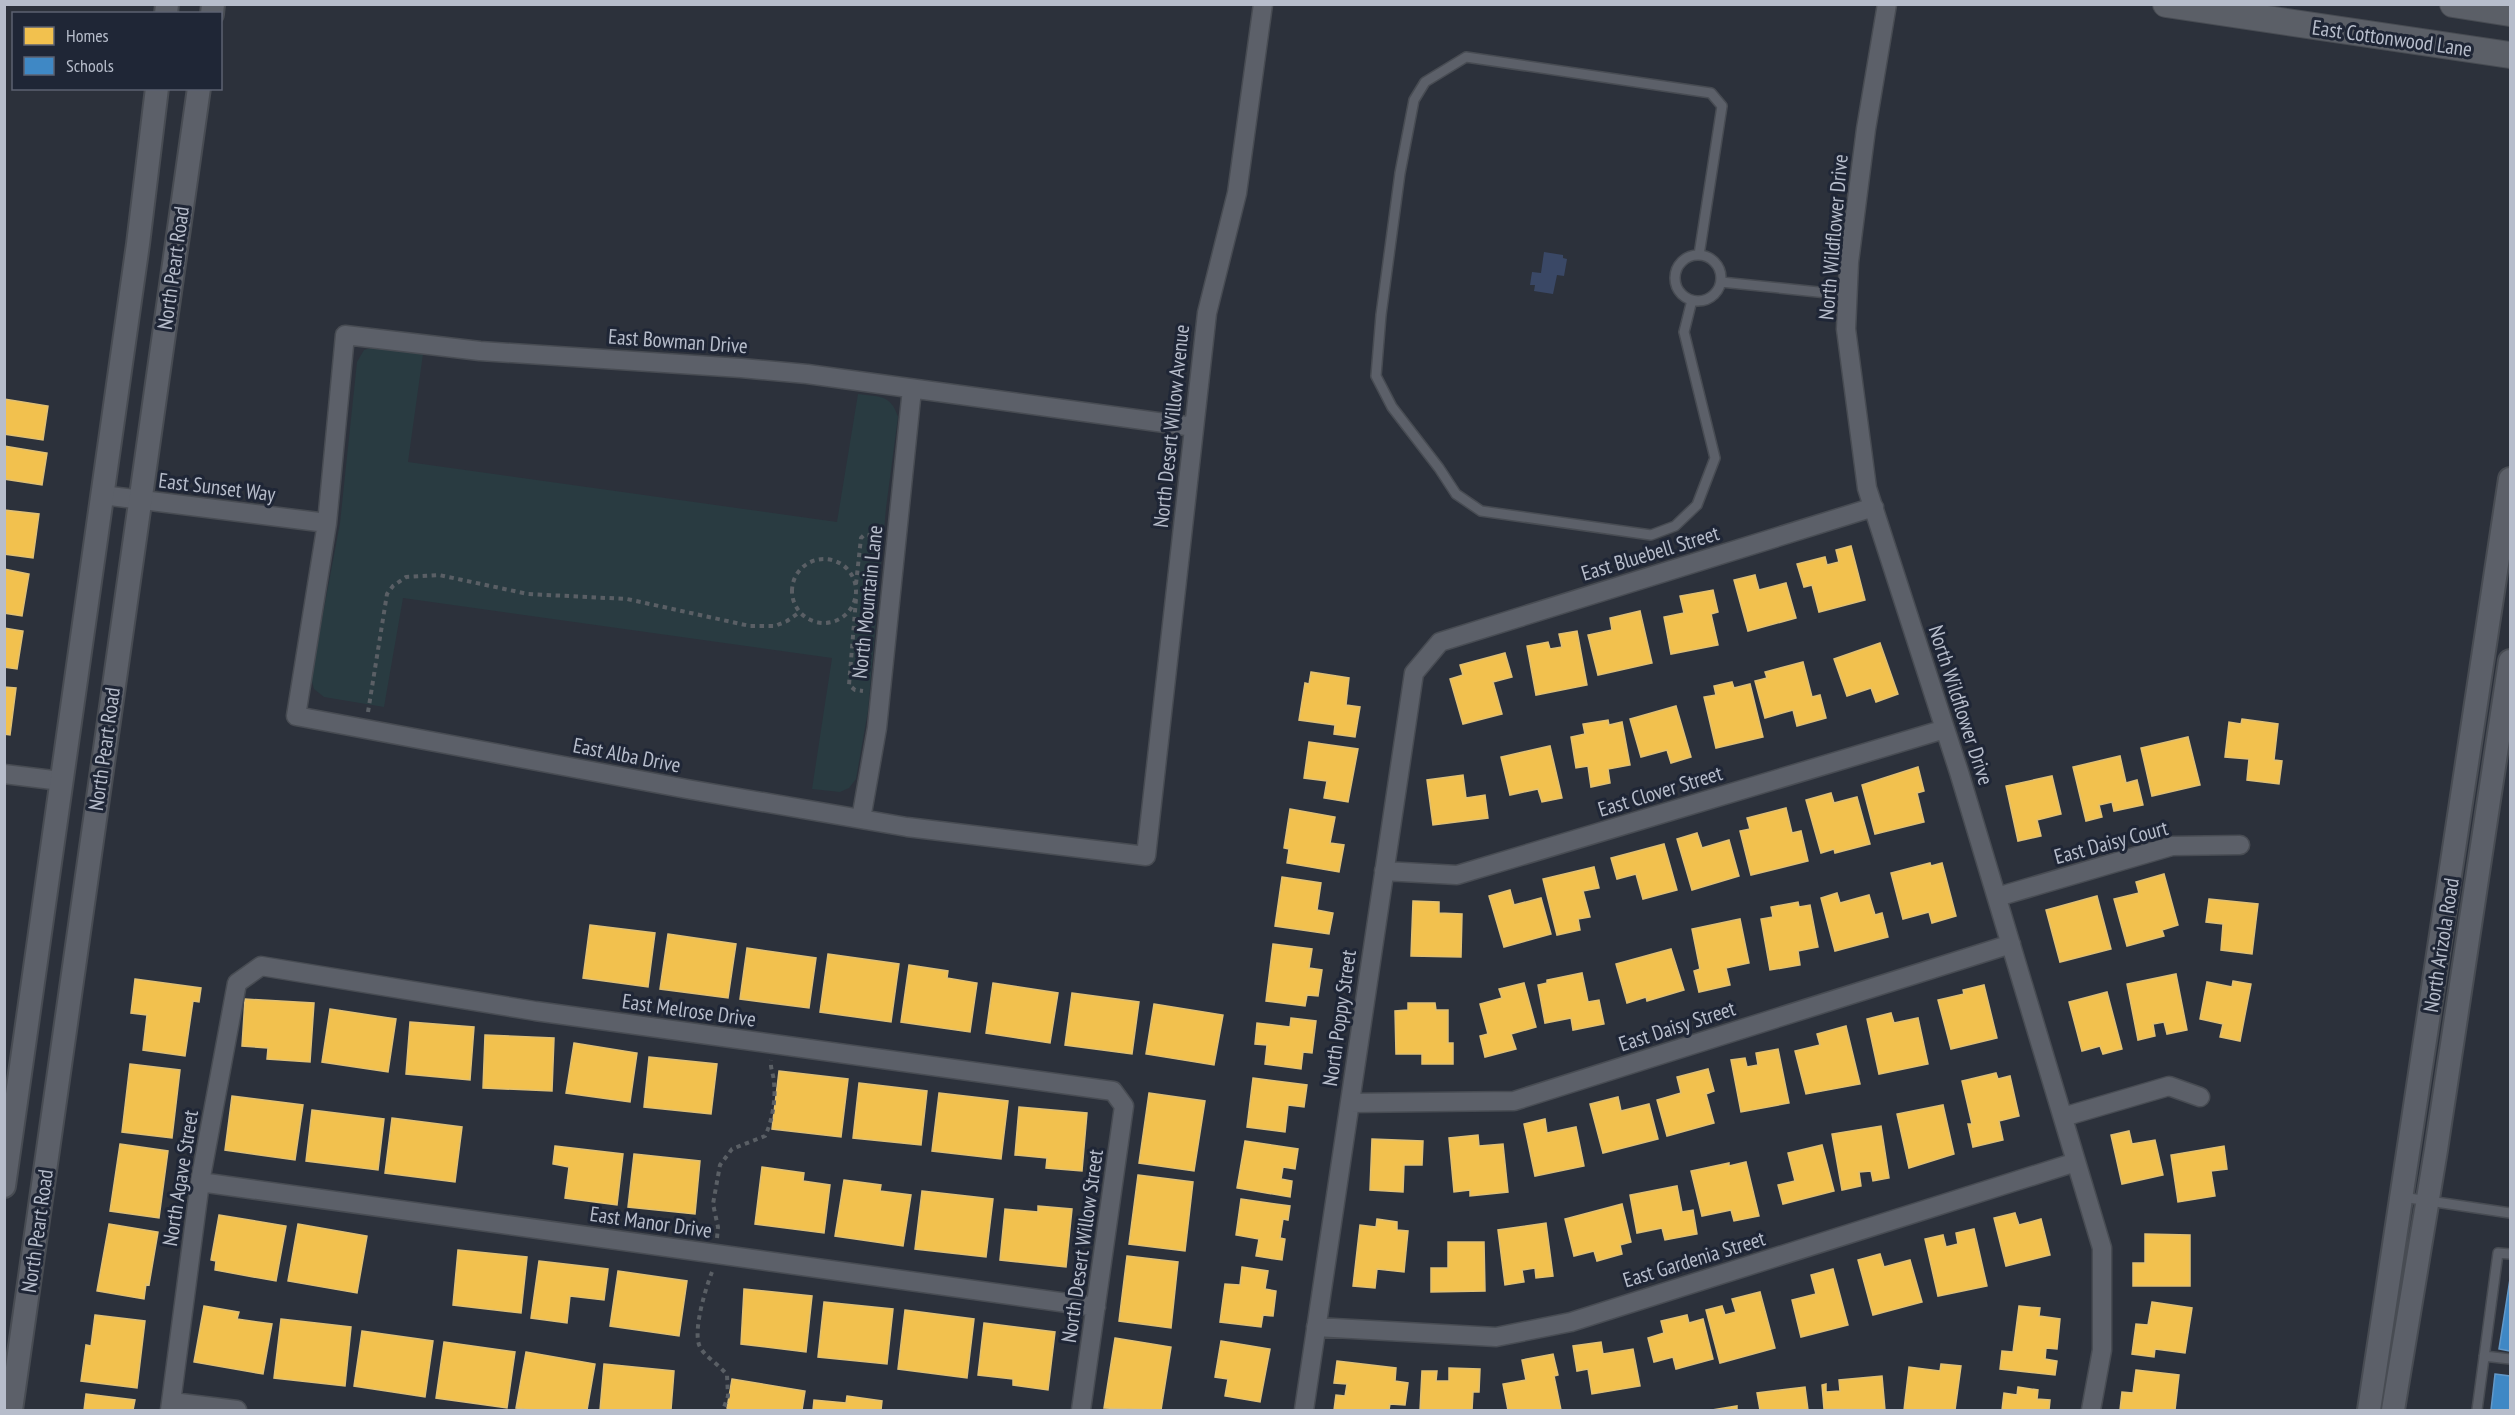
<svg xmlns="http://www.w3.org/2000/svg" width="2515" height="1415" font-family="'PT Sans Narrow',sans-serif">
<rect width="100%" height="100%" fill="#2c313b"/>
<path fill="#293b41" d="M373,347L423,354L408,462L837,522L858,394C879,397 891,394 898,417L886,508L868,711L856,779L849,788L840,792L812,789L832,658L403,598L384,707L324,697L314,689L311,678L340,523L357,362L364,350Z"/>
<path fill="#3a4866" d="M1544,252L1563,255V258L1567,259L1564,276L1557,275L1553,294L1534,291L1535,285H1530L1532,272L1541,273Z"/>
<path fill="#f2c14e" stroke="#e0c074" stroke-width="1.5" d="M4,399L48,406L43,440L4,434Z
M4,446L47,453L42,485L4,479Z
M4,510L39,514L33,558L4,554Z
M1851,546L1865,600L1819,612L1812,585L1804,587L1797,564L1825,557L1827,565L1839,562L1836,550Z
M4,569L29,574L22,616L4,613Z
M1755,575L1759,590L1786,583L1796,618L1748,631L1734,580Z
M1713,590L1718,612L1711,614L1718,645L1671,654L1664,617L1684,613L1680,596Z
M1640,611L1652,663L1598,675L1588,635L1612,630L1610,618Z
M4,628L23,631L17,669L4,667Z
M1577,631L1587,685L1536,695L1527,646L1548,642L1550,649L1562,647L1559,634Z
M1880,643L1898,694L1876,702L1871,688L1847,696L1834,659Z
M1505,653L1512,677L1493,682L1502,714L1463,724L1450,679L1463,675L1460,665Z
M1803,662L1812,697L1820,695L1826,718L1797,726L1793,710L1765,718L1755,681L1767,678L1765,672Z
M1311,672L1349,678L1346,705L1360,707L1355,737L1334,734L1335,725L1299,720L1305,683L1309,684Z
M1732,682L1734,688L1750,684L1763,737L1716,748L1704,697L1716,695L1714,686Z
M4,687L16,688L10,735L4,734Z
M1676,706L1691,757L1671,763L1667,750L1641,757L1630,719Z
M2242,719L2278,724L2274,760L2282,761L2279,784L2247,780L2249,759L2225,757L2229,722L2241,724Z
M1608,720L1609,725L1622,722L1630,765L1608,769L1610,783L1591,787L1588,766L1576,768L1571,737L1585,734L1583,724Z
M2188,737L2200,785L2152,796L2141,748Z
M1309,742L1358,749L1348,802L1324,798L1327,781L1304,778Z
M1550,746L1562,798L1542,802L1538,789L1510,795L1501,757Z
M2120,756L2126,783L2137,780L2143,805L2114,811L2112,802L2099,805L2102,817L2086,821L2073,767Z
M1918,767L1924,791L1917,793L1924,822L1875,834L1862,785Z
M1463,775L1466,798L1485,795L1488,818L1433,825L1427,780Z
M2052,776L2061,814L2037,820L2041,836L2018,841L2006,786Z
M1831,793L1834,803L1857,797L1870,844L1835,853L1834,849L1821,853L1806,800Z
M1786,808L1792,833L1801,831L1808,861L1751,875L1740,831L1750,829L1747,818Z
M1290,809L1335,817L1330,843L1344,845L1339,872L1287,863L1289,849L1284,848Z
M1697,833L1702,848L1729,840L1739,876L1692,890L1677,839Z
M1664,844L1677,890L1643,899L1636,874L1617,879L1611,858Z
M1930,863L1931,866L1942,863L1956,916L1932,923L1929,912L1903,919L1891,873Z
M1594,867L1599,888L1583,891L1590,917L1578,919L1580,930L1557,935L1543,879Z
M2164,874L2178,925L2162,930L2164,936L2127,946L2114,899L2139,893L2136,882Z
M1282,877L1321,883L1317,910L1333,913L1329,934L1275,926Z
M1510,890L1514,905L1541,898L1551,934L1504,947L1489,896Z
M1837,893L1840,903L1869,895L1875,915L1882,913L1888,937L1835,951L1821,898Z
M2097,896L2111,949L2060,962L2046,910Z
M2209,899L2258,904L2252,954L2221,950L2223,924L2206,922Z
M1413,901L1439,902V913L1462,914L1461,957L1411,956Z
M1798,902L1799,907L1810,905L1818,947L1798,951L1800,965L1770,970L1761,919L1773,917L1771,907Z
M1740,919L1749,963L1726,968L1730,985L1699,992L1694,971L1700,969L1692,929Z
M590,925L655,933L648,987L583,978Z
M668,934L736,944L728,998L660,989Z
M1273,944L1312,949L1309,968L1322,970L1318,996L1307,995L1305,1006L1266,1001Z
M747,948L816,958L809,1008L740,999Z
M1671,949L1684,990L1647,1001L1646,997L1627,1003L1616,964Z
M828,954L899,964L891,1022L820,1012Z
M909,965L948,971L947,978L977,983L970,1032L901,1022Z
M1582,973L1588,1002L1599,1000L1604,1024L1573,1030L1571,1018L1545,1023L1538,985L1547,983V980Z
M2176,974L2187,1030L2167,1034L2164,1022L2153,1024L2155,1036L2138,1040L2127,984Z
M135,979L201,988L199,1002L193,1001L185,1056L143,1050L147,1015L131,1013Z
M2233,981L2251,984L2240,1041L2220,1037L2223,1024L2200,1019L2207,982L2232,987Z
M993,983L1058,993L1050,1043L986,1033Z
M1524,983L1536,1027L1511,1034L1516,1049L1485,1057L1480,1036L1488,1034L1480,1004L1502,998L1499,989Z
M1984,985L1997,1038L1951,1049L1938,1000L1964,994L1963,990Z
M2107,992L2122,1049L2103,1054L2100,1046L2082,1051L2069,1002Z
M1072,993L1139,1002L1132,1054L1065,1045Z
M245,999L314,1003L310,1062L267,1059L268,1048L242,1046Z
M1408,1003H1435L1436,1010H1448V1043H1453V1064H1422V1054H1396L1395,1011L1408,1010Z
M1154,1004L1223,1015L1214,1065L1146,1054Z
M330,1009L396,1019L388,1072L322,1062Z
M1891,1013L1894,1023L1918,1018L1928,1064L1879,1074L1867,1019Z
M1291,1018L1316,1021L1312,1053L1303,1052L1301,1069L1265,1064L1267,1045L1255,1044L1257,1023L1290,1027Z
M410,1022L474,1027L470,1080L406,1074Z
M1846,1026L1860,1084L1806,1094L1795,1051L1820,1045L1817,1034Z
M485,1035L554,1038L552,1091L483,1088Z
M574,1043L637,1053L630,1102L566,1093Z
M1778,1049L1789,1103L1741,1112L1731,1060L1745,1058L1747,1067L1758,1065L1756,1053Z
M649,1057L717,1064L711,1114L644,1107Z
M130,1064L180,1070L172,1138L122,1132Z
M1708,1069L1714,1091L1706,1094L1714,1123L1667,1136L1657,1100L1681,1093L1677,1077Z
M779,1071L848,1079L841,1137L772,1129Z
M1996,1073L1998,1079L2010,1076L2019,1116L1999,1121L2003,1140L1973,1147L1968,1124H1972L1962,1081Z
M1253,1078L1307,1085L1304,1107L1288,1105L1285,1132L1247,1127Z
M859,1083L927,1091L921,1145L853,1138Z
M939,1093L1008,1101L1001,1159L932,1151Z
M1149,1093L1205,1101L1194,1171L1139,1163Z
M232,1096L303,1105L295,1160L225,1150Z
M1618,1097L1621,1111L1649,1104L1658,1139L1603,1153L1590,1104Z
M1943,1105L1954,1154L1909,1168L1897,1114Z
M1019,1107L1087,1113L1082,1171L1046,1168L1047,1158L1015,1155Z
M312,1110L384,1119L378,1170L306,1161Z
M392,1118L462,1127L455,1182L385,1173Z
M1545,1119L1547,1133L1576,1127L1584,1166L1535,1176L1524,1124Z
M1881,1126L1889,1178L1873,1181L1871,1171L1859,1172L1861,1186L1842,1190L1832,1134Z
M2129,1131L2132,1144L2155,1140L2163,1175L2122,1184L2111,1135Z
M1478,1135L1479,1146L1503,1144L1508,1192L1470,1196V1190L1454,1192L1449,1138Z
M1372,1139L1423,1141L1422,1165H1404L1403,1192L1370,1190Z
M1245,1141L1298,1149L1295,1169L1283,1167L1281,1179L1292,1181L1290,1197L1237,1188Z
M120,1144L168,1151L159,1218L110,1211Z
M1822,1145L1834,1191L1783,1204L1778,1185L1795,1181L1788,1153Z
M555,1146L623,1154L617,1205L565,1198L569,1167L553,1164Z
M2224,1146L2227,1169L2211,1171L2215,1196L2178,1202L2171,1155Z
M634,1154L700,1161L695,1214L628,1207Z
M1746,1162L1759,1216L1734,1221L1731,1210L1702,1216L1691,1171L1729,1163V1166Z
M762,1167L804,1173L803,1181L830,1185L824,1233L755,1224Z
M1138,1175L1193,1182L1185,1251L1129,1244Z
M844,1180L881,1185L880,1191L911,1195L903,1246L835,1236Z
M1677,1186L1682,1212L1693,1210L1697,1234L1665,1240L1662,1228L1637,1233L1630,1195Z
M922,1191L993,1199L986,1257L915,1249Z
M1241,1199L1290,1206L1288,1220L1283,1219L1280,1238L1285,1239L1282,1260L1256,1256L1259,1239L1236,1235Z
M1622,1204L1631,1242L1620,1245L1622,1254L1597,1261L1594,1251L1574,1256L1565,1219Z
M1038,1206L1072,1209L1066,1267L1000,1260L1005,1209L1038,1212Z
M2015,1213L2019,1225L2041,1219L2050,1255L2006,1266L1994,1218Z
M219,1215L286,1226L276,1281L215,1270L216,1261L211,1260Z
M1377,1219L1397,1222V1230L1408,1231L1404,1272L1377,1269L1375,1288L1353,1286L1360,1225L1376,1227Z
M1546,1223L1553,1276L1536,1278L1535,1268L1522,1270L1524,1282L1505,1285L1498,1230Z
M109,1224L158,1232L149,1285L146,1284L144,1299L97,1291Z
M298,1224L367,1236L357,1293L288,1281Z
M1974,1229L1987,1286L1938,1296L1925,1239L1943,1235L1946,1247L1958,1244L1956,1233Z
M2145,1234L2190,1235V1286H2133V1263H2145Z
M1448,1242H1484L1485,1291L1431,1292V1268H1448Z
M458,1250L527,1257L521,1313L453,1305Z
M1880,1254L1884,1267L1910,1260L1922,1302L1873,1315L1858,1260Z
M1127,1256L1178,1262L1171,1328L1119,1321Z
M539,1261L608,1269L604,1300L570,1296L567,1323L531,1318Z
M1242,1267L1268,1271L1265,1289L1276,1291L1273,1316L1263,1315L1261,1327L1220,1322L1225,1284L1240,1285Z
M1833,1269L1848,1325L1801,1337L1792,1300L1816,1294L1811,1275Z
M618,1271L687,1281L679,1336L610,1326Z
M744,1289L812,1296L806,1352L741,1344Z
M1760,1292L1775,1348L1720,1363L1706,1310L1722,1306L1725,1315L1736,1312L1732,1299Z
M824,1302L893,1309L887,1364L818,1357Z
M2152,1302L2192,1308L2185,1353L2155,1349L2154,1357L2132,1354L2136,1324L2148,1325Z
M204,1306L239,1312L237,1319L272,1324L263,1374L194,1362Z
M2019,1306L2040,1308L2039,1316L2060,1319L2057,1349L2046,1348L2045,1359L2057,1361L2055,1375L2000,1369L2002,1351L2013,1352Z
M905,1310L974,1319L967,1378L898,1369Z
M95,1315L145,1321L137,1388L81,1381L86,1345L91,1346Z
M1687,1315L1689,1323L1703,1319L1713,1359L1676,1369L1673,1357L1654,1362L1648,1338L1664,1333L1661,1321Z
M281,1319L351,1327L345,1386L274,1378Z
M984,1323L1055,1332L1048,1390L1013,1385V1379L978,1375Z
M362,1331L433,1341L425,1397L354,1386Z
M1115,1338L1171,1347L1161,1410L1104,1408Z
M1221,1341L1270,1349L1260,1402L1225,1396L1228,1379L1215,1377Z
M444,1342L515,1352L507,1408L436,1398Z
M1601,1342L1603,1354L1633,1349L1640,1386L1592,1394L1588,1369L1577,1371L1573,1346Z
M526,1352L595,1364L587,1410H532L516,1408Z
M1553,1354L1558,1375L1554,1376L1561,1410H1508L1503,1384L1526,1380L1522,1360Z
M1337,1361L1396,1368L1395,1381L1408,1383L1405,1405L1390,1404L1389,1410H1334L1336,1395L1345,1396L1347,1384L1334,1383Z
M604,1364L674,1371L671,1410H600Z
M1941,1364L1961,1366L1955,1410H1962H1904L1909,1367L1940,1371Z
M1449,1368L1480,1369L1479,1392H1473L1472,1410H1420L1422,1371H1437L1436,1381H1449Z
M2136,1370L2179,1375L2175,1410H2120L2122,1392L2133,1393Z
M1882,1376L1885,1410L1824,1409L1822,1385L1826,1384V1392L1840,1391L1839,1380Z
M732,1379L805,1391L802,1410H731L727,1408Z
M1805,1387L1808,1410H1760L1757,1393Z
M2018,1387L2038,1390L2037,1399L2050,1400L2049,1410H2002L2004,1393L2017,1395Z
M86,1394L135,1400L133,1410H84Z
M847,1396L882,1401L881,1410H813L814,1400L846,1403Z
M1737,1406V1410H1712Z"/>
<path fill="#3f88c5" stroke="#6398c7" stroke-width="1.5" d="M2510,1279V1351L2499,1349Z
M2510,1279V1351L2499,1349Z
M2495,1374L2510,1376V1410H2491Z
M2495,1374L2510,1376V1410H2491Z"/>
<g fill="none" stroke-linecap="round" stroke-linejoin="round">
<defs>
<path id="service" d="M1675 278a23 23 0 1 1 46 0a23 23 0 1 1-46 0Z
M1721,282L1847,295
M1692,300L1684,332L1715,458L1697,505L1675,526L1651,535L1481,511L1456,494L1439,468L1392,407L1376,376L1381,315L1400,173L1414,100L1425,82L1466,57L1711,93L1722,106L1699,255
M2402,1197L2510,1213
M2484,1356L2510,1359
M2477,1410L2498,1253L2510,1254"/>
<path id="minor" d="M1887,4L1866,129L1849,262L1846,329L1867,488L1959,772L2102,1248V1350L2091,1410
M1194,427L807,374L741,368L480,351L345,335L327,523L296,716L687,789L907,827L1146,856L1207,313L1237,193L1263,4
M102,495L327,523
M4,774L61,781
M861,819L877,728L912,389
M1384,871L1457,875L1945,729
M1997,897L2172,846L2240,845
M1350,1103L1514,1101L2011,944
M2063,1117L2169,1086L2200,1097
M200,1182L1096,1307
M1316,1327L1496,1337L1571,1322L2076,1162
M172,1402L237,1410
M170,1410L200,1182L237,983L261,966L535,1011L1113,1091L1124,1106L1081,1410
M1304,1410L1414,673L1440,642L1874,507"/>
<path id="tertiary" d="M166,14L167,4
M212,14L213,4
M4,1186L138,244L157,88
M11,1410L199,88
M2369,1410L2510,479
M2393,1410L2436,1150L2510,661"/>
<path id="secondary" d="M2166,4L2510,55
M2453,4L2510,13"/>
</defs>
<use href="#service" stroke="#484c53" stroke-width="12"/>
<use href="#minor" stroke="#484c53" stroke-width="21"/>
<use href="#tertiary" stroke="#484c53" stroke-width="26"/>
<use href="#secondary" stroke="#484c53" stroke-width="28"/>
<path stroke="#5a5f65" stroke-width="4" stroke-dasharray="4.5 4.5" stroke-linecap="butt" d="M792 591a32 32 0 1 1 64 0a32 32 0 1 1-64 0Z
M856,584L861,538L864,535L881,536
M856,599L849,685L855,690L863,691
M368,712L387,594L393,586L406,577L439,575L528,594L627,599L750,626H775L787,621L800,612
M717,1238L718,1227L713,1204L720,1165L732,1149L765,1136C772,1122 776,1099 774,1083C774,1075 770,1069 771,1060
M712,1272C706,1287 692,1332 700,1347C705,1357 720,1365 727,1375L728,1396L723,1410"/>
<use href="#service" stroke="#5c6069" stroke-width="9"/>
<use href="#minor" stroke="#5c6069" stroke-width="18"/>
<use href="#tertiary" stroke="#5c6069" stroke-width="22"/>
<use href="#secondary" stroke="#5b5f67" stroke-width="26"/>
</g>
<g text-anchor="middle" dominant-baseline="central" stroke-width="6" stroke-linejoin="round" paint-order="stroke">
<g font-size="21" fill="#b7bdcb" stroke="#1f2636">
<text transform="translate(2392 38) rotate(8)">East Cottonwood Lane</text>
<text transform="translate(1833 237) rotate(-85)">North Wildflower Drive</text>
<text transform="translate(173 268) rotate(-82)">North Peart Road</text>
<text transform="translate(678 341) rotate(4)">East Bowman Drive</text>
<text transform="translate(1171 426) rotate(-84)">North Desert Willow Avenue</text>
<text transform="translate(217 487) rotate(7)">East Sunset Way</text>
<text transform="translate(1650 553) rotate(-17)">East Bluebell Street</text>
<text transform="translate(867 602) rotate(-84)">North Mountain Lane</text>
<text transform="translate(1961 705) rotate(72)">North Wildflower Drive</text>
<text transform="translate(104 749) rotate(-82)">North Peart Road</text>
<text transform="translate(627 755) rotate(11)">East Alba Drive</text>
<text transform="translate(1660 791) rotate(-17)">East Clover Street</text>
<text transform="translate(2111 842) rotate(-15)">East Daisy Court</text>
<text transform="translate(2441 945) rotate(-81)">North Arizola Road</text>
<text transform="translate(689 1010) rotate(8)">East Melrose Drive</text>
<text transform="translate(1339 1018) rotate(-82)">North Poppy Street</text>
<text transform="translate(1677 1026) rotate(-18)">East Daisy Street</text>
<text transform="translate(180 1178) rotate(-81)">North Agave Street</text>
<text transform="translate(651 1222) rotate(8)">East Manor Drive</text>
<text transform="translate(37 1231) rotate(-82)">North Peart Road</text>
<text transform="translate(1082 1246) rotate(-82)">North Desert Willow Street</text>
<text transform="translate(1694 1259) rotate(-17)">East Gardenia Street</text>
</g>
</g>
<rect width="2515" height="1415" fill="none" stroke="#b7bdcb" stroke-width="12"/>
<rect x="12" y="12" width="210" height="78" fill="#1f2636" stroke="#5c6272" stroke-width="1.5"/>
<rect x="24" y="27" width="30" height="18" fill="#f2c14e" stroke="#5c6272" stroke-width="1.5"/>
<text x="66" y="42" font-size="18" fill="#b7bdcb">Homes</text>
<rect x="24" y="57" width="30" height="18" fill="#3f88c5" stroke="#5c6272" stroke-width="1.5"/>
<text x="66" y="72" font-size="18" fill="#b7bdcb">Schools</text>
</svg>
